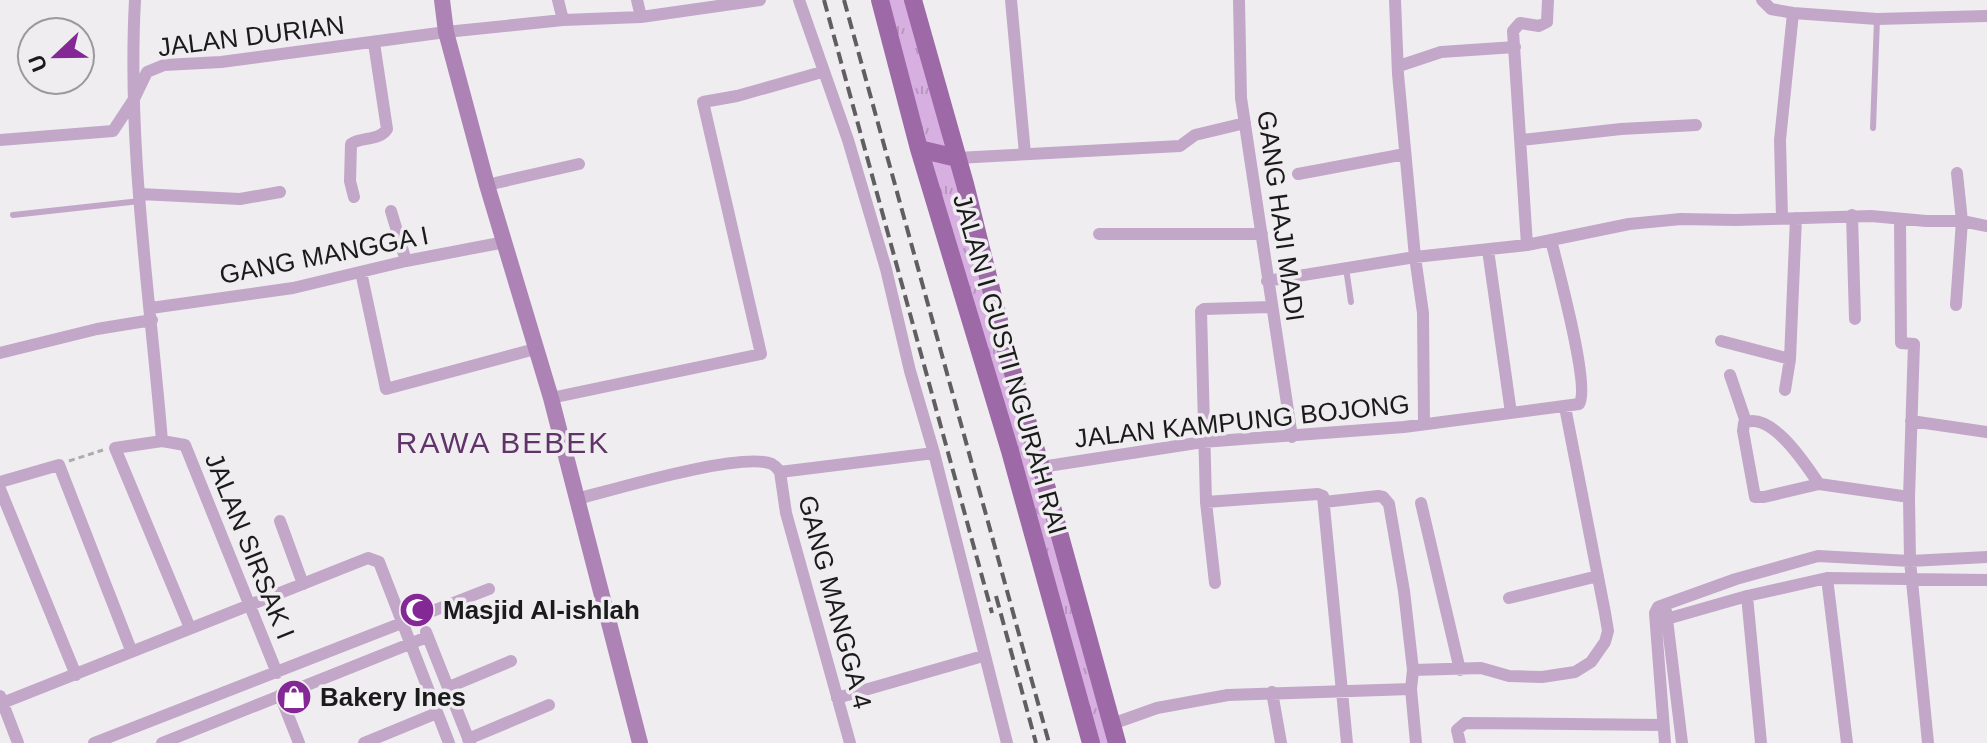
<svg xmlns="http://www.w3.org/2000/svg" width="1987" height="743" font-family="Arial,sans-serif">
<defs>
<pattern id="grass-tufts" width="24" height="20" patternUnits="userSpaceOnUse" patternTransform="scale(2)"><rect width="24" height="20" fill="#d8afe1"/><path d="M3 7l-1-3M5 7V3M7 7l1-3M15 17l-1-3M17 17v-4M19 17l1-3" fill="none" stroke="#b996c0"/></pattern>
</defs>
<rect width="100%" height="100%" fill="#f0edf1"/>
<path fill="url(#grass-tufts)" d="M880,0H913L1117,743H1091Z"/>
<g fill="none" stroke-linecap="round" stroke-linejoin="round">
<path stroke="#adabae" stroke-width="3" stroke-dasharray="6 4" stroke-linecap="butt" d="M69,461L103,450"/>
<path stroke="#c3a7c9" stroke-width="6" d="M1873,128L1877,19
M13,215L140,201
M1346,268L1351,302"/>
<path stroke="#c3a7c9" stroke-width="12" d="M135,0C127,147 150,295 162,441
M558,0L563,20
M637,0L641,17
M799,0L848,140L886,269L910,371L934,453L1007,743
M1011,0L1025,154
M1239,0L1241,98L1292,437
M1395,0L1398,74L1415,257L1423,313L1424,424
M1762,0L1771,9L1793,13L1877,19L1987,16
M1399,66L1441,52L1515,47
M0,140L113,131L134,99L147,72L164,65L221,62L446,32L563,20L641,17L760,0
M1521,140L1621,129L1696,125
M957,158L1180,146L1195,135L1245,123
M1298,174L1405,154
M487,185L579,164
M140,194L240,199L280,192
M354,197L350,181L351,144C362,136 378,142 387,129L374,43
M391,211L406,261
M1852,215L1855,319
M1782,218L1780,140L1793,13
M1900,219L1901,343L1914,344L1909,497
M1099,234H1262
M1527,245L1513,31L1520,23L1539,26L1547,22L1548,0
M1488,250L1511,413
M361,272L386,389L535,349
M1267,281L1415,257L1527,245L1629,224L1681,219L1735,220L1871,216L1926,221H1962L1987,226
M1956,305L1962,221L1957,173
M151,308L293,288L406,261L505,242
M1721,341L1790,359
M0,353L97,329L152,320
M1730,375L1746,422
M1785,390L1790,359L1796,218
M551,398L761,354L703,102L737,96L822,72
M1911,421L1987,432
M1041,467L1203,442L1404,427L1579,404C1591,389 1557,265 1551,240
M780,472L786,513L850,743
M780,472L934,453
M0,482L59,465L131,650
M1819,484C1806,465 1771,410 1744,423L1743,431L1755,497H1764L1819,484L1909,497L1910,561L1928,743
M0,489L76,675
M577,499C612,490 742,451 772,464C776,466 777,468 780,472
M1206,502L1318,494L1323,496L1347,743
M1324,502L1378,496L1383,497L1389,504L1404,591L1413,670L1411,689L1416,743
M1421,503L1460,670
M280,521L303,584
M1827,578L1847,743
M1215,583L1206,502L1201,311L1204,309L1271,307
M1747,596L1761,743
M1509,598L1598,576
M1666,611L1682,743
M1656,622L1747,596L1827,578L1987,580
M190,628L115,448L162,441L185,445L277,673
M426,632L470,743
M1413,670L1481,668L1509,676L1542,677L1575,672L1591,662L1605,642L1608,631L1605,613L1565,407
M449,687L511,661
M1272,692L1281,743
M280,695L299,743
M0,696L18,743
M837,698L983,656
M0,704L368,558L379,562L449,743
M1112,724L1157,708L1228,695L1411,689
M468,739L549,705
M94,743L489,589
M162,743L427,637
M364,743L437,713
M1460,743L1457,730L1465,723L1663,725
M1665,743L1655,613L1658,607L1736,579L1818,556L1910,561L1987,557"/>
<path stroke="#ad83b6" stroke-width="16" d="M442,0L446,32L487,185L551,398L640,743"/>
<path stroke="#9d69a7" stroke-width="18" d="M880,0L919,149L1010,451L1091,743
M913,0L965,184L1007,353L1041,467L1117,743
M919,149L957,158"/>
<path stroke="#605e60" stroke-width="4" stroke-dasharray="12 6" stroke-linecap="butt" d="M824,0L992,613
M844,0L1049,743
M996,596L1036,743"/>
</g>
<defs>
<symbol id="mosque-disc" viewBox="-11 -11 22 22"><circle r="9.5" fill="#832894" stroke="#f0edf1"/><path d="M3.5-4.9A6 6 0 1 0 3.5 4.9A5 5 0 1 1 3.5-4.9Z" fill="#fff"/></symbol>
<symbol id="shop-disc" viewBox="-11 -11 22 22"><circle r="9.5" fill="#832894" stroke="#f0edf1"/><path d="M-5-2.5h2.3a2.7 3.5 0 0 1 5.4 0H5L5.5 6h-11ZM-1.5-2.5h3a1.5 2.3 0 0 0-3 0Z" fill="#fff"/></symbol>
</defs>
<g fill-rule="evenodd">
<use href="#mosque-disc" x="397" y="590" width="40" height="40"/>
<use href="#shop-disc" x="274" y="677" width="40" height="40"/>
</g>
<g text-anchor="middle" dominant-baseline="central" stroke-width="7" stroke-linejoin="round" paint-order="stroke">
<g font-size="26" fill="#1c1b1c" stroke="#f0edf1">
<text transform="translate(251 36) rotate(-7)">JALAN DURIAN</text>
<text transform="translate(1281 216) rotate(82)">GANG HAJI MADI</text>
<text transform="translate(324 255) rotate(-11)">GANG MANGGA I</text>
<text transform="translate(1010 364) rotate(74)">JALAN I GUSTI NGURAH RAI</text>
<text transform="translate(1242 421) rotate(-6)">JALAN KAMPUNG BOJONG</text>
<text transform="translate(250 546) rotate(68)">JALAN SIRSAK I</text>
<text transform="translate(835 602) rotate(75)">GANG MANGGA 4</text>
</g>
<g font-size="26" font-weight="bold" fill="#1c1b1c" stroke="#f0edf1" text-anchor="start">
<text x="443" y="610">Masjid Al-ishlah</text>
<text x="320" y="697">Bakery Ines</text>
</g>
<g font-size="30" letter-spacing="2" fill="#603469" stroke="#f0edf1">
<text x="503" y="442">RAWA BEBEK</text>
</g>
</g>
<g transform="translate(56 56) rotate(248)"><circle r="38" fill="#f0edf1" stroke="#9b999c" stroke-width="2"/>
<path d="M0-6L14 30L0 20L-14 30Z" fill="#832894"/>
<text y="-12" font-size="22" font-weight="bold" text-anchor="middle" fill="#1c1b1c">U</text>
</g>
</svg>
